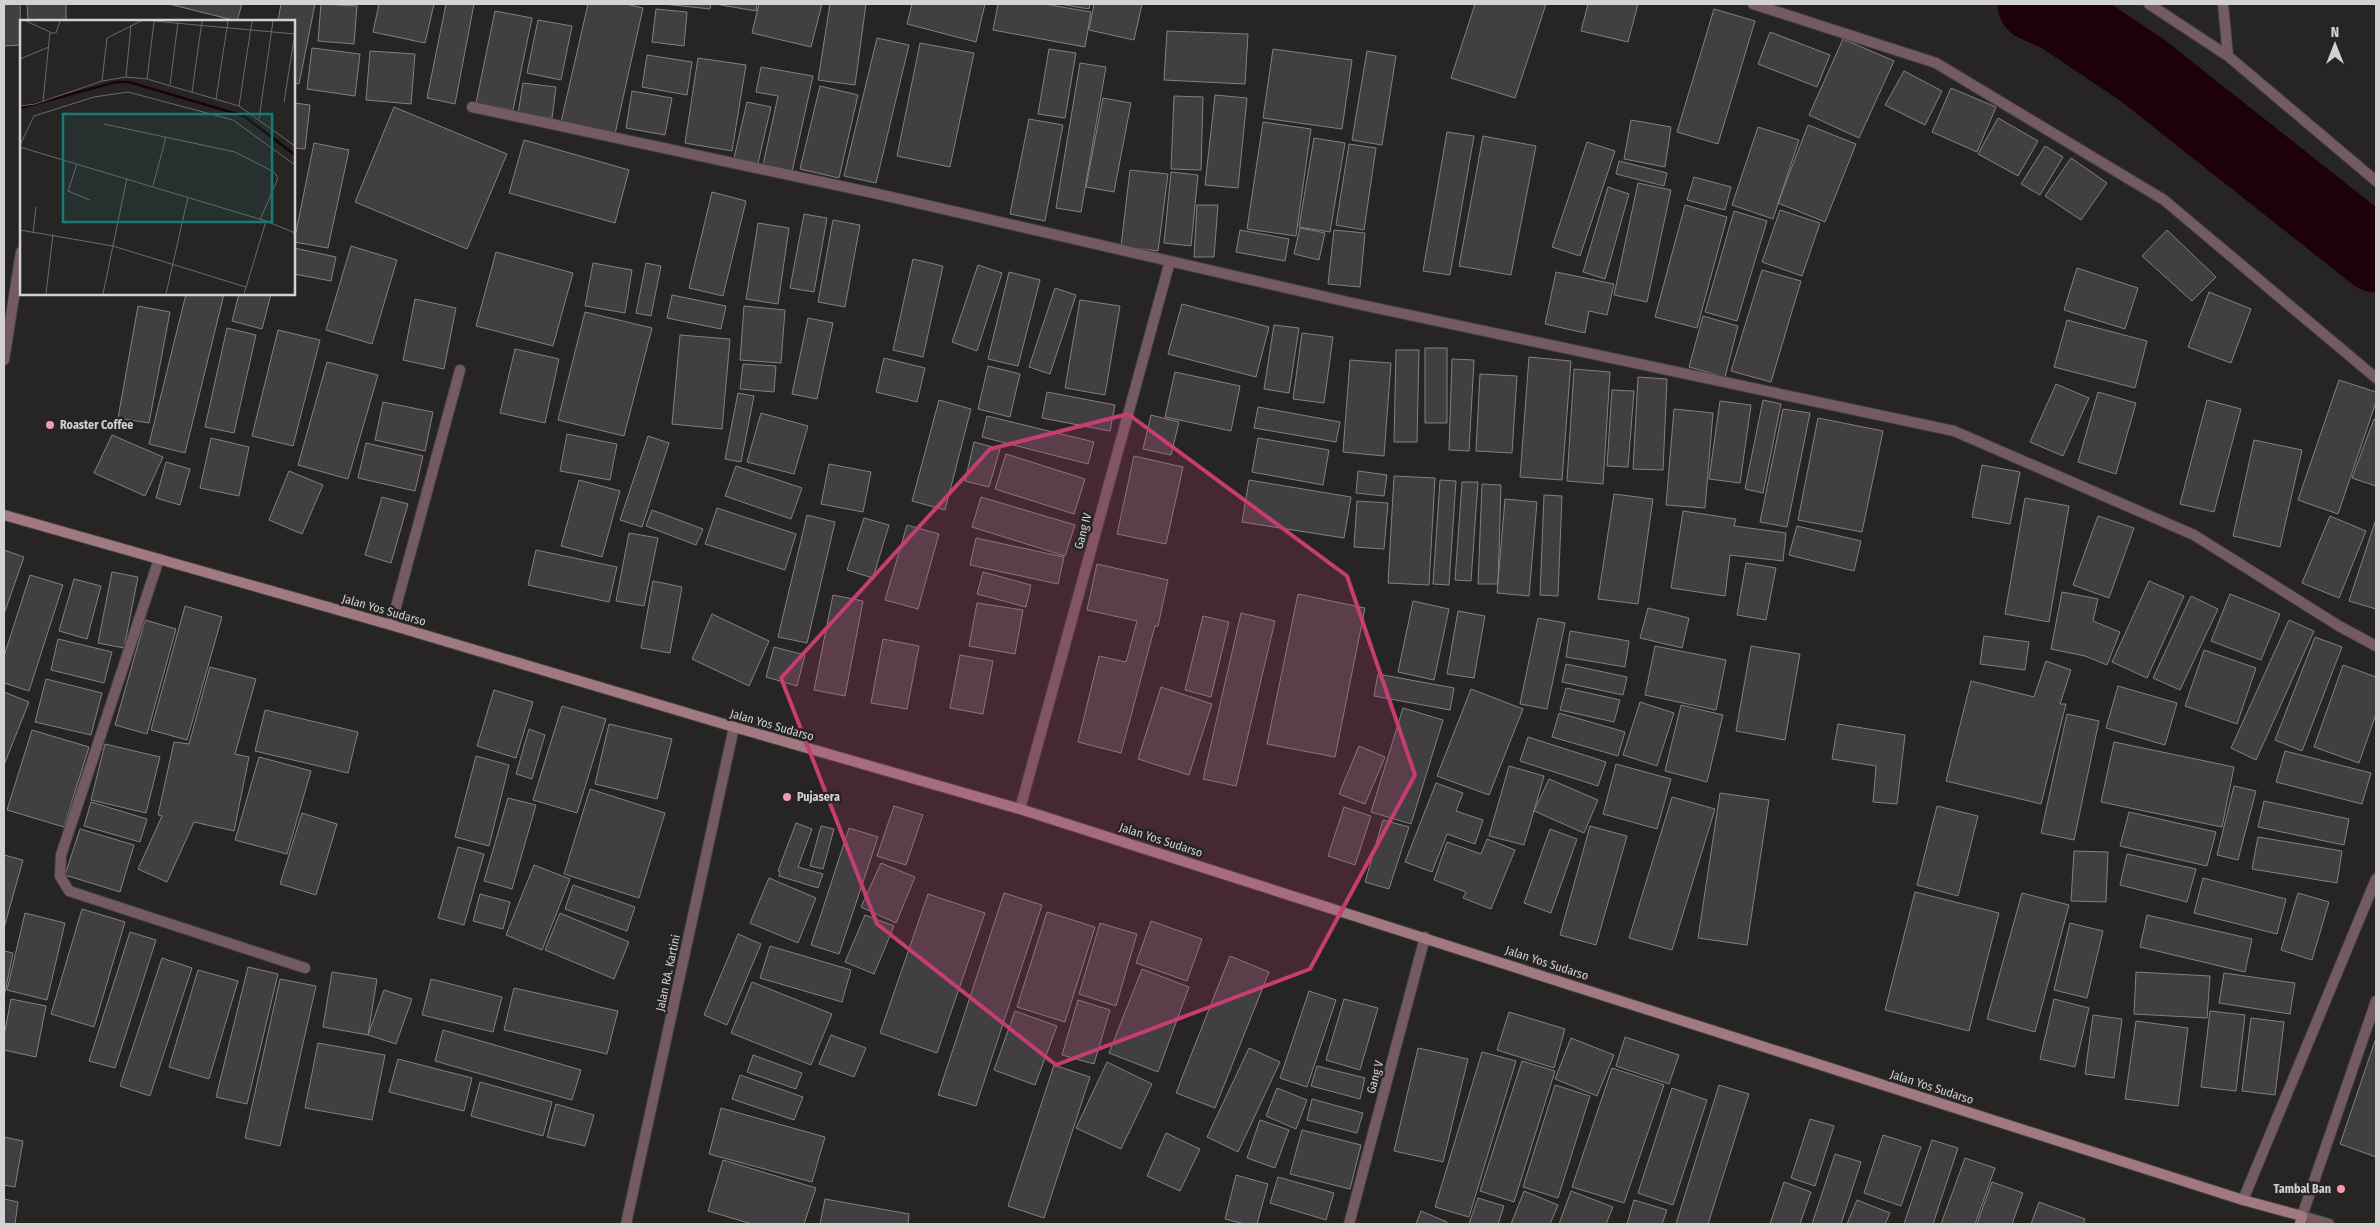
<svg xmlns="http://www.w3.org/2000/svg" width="2380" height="1228" font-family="'Fira Sans Condensed',sans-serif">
<rect width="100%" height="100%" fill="#272424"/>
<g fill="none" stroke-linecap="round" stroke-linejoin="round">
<path stroke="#1d0008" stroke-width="75" d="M2035,4L2060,15L2142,70L2376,255"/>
</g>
<path fill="#423f40" stroke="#848081" d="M4,4H20L21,45L4,46Z
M27,4H66V21H28Z
M169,4H242L237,21Z
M281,4H315L299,84L294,83V21H278Z
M321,4L357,6L354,44L318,41Z
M379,4H434L425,43L373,32Z
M446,4H474L455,104L427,98Z
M588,4H626L643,8L615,134L561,122Z
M664,4H711L710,9Z
M715,4H757L756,11Z
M759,4H822L811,47L752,33Z
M830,4H866L855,85L818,80Z
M912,4H985L976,42L907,24Z
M998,4H1045L1091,12L1085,47L993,30Z
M1059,4H1090L1089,9Z
M1094,4H1142L1134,40L1089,30Z
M1475,4H1546L1515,98L1451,78Z
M1588,4H1638L1628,42L1581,31Z
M656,9L687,12L684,46L652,42Z
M1714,9L1755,21L1718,144L1677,132Z
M495,11L532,18L513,110L476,103Z
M538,20L572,26L561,80L527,73Z
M1167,31L1248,34L1245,84L1164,80Z
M1770,32L1830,55L1817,87L1758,64Z
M877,38L909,45L876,183L844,176Z
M1843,39L1894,61L1859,138L1809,115Z
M920,43L974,53L950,167L897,156Z
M312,48L360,54L355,96L307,89Z
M1049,49L1076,53L1065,118L1038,114Z
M1273,49L1352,60L1342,129L1263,118Z
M370,51L415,54L411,104L366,100Z
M1367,51L1396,56L1382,145L1352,140Z
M647,55L692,62L687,95L642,87Z
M698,58L746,65L732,151L685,143Z
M1080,63L1106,67L1081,212L1056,208Z
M761,67L813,76L792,172L763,165L778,96L756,92Z
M1904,71L1942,91L1925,125L1885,105Z
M523,83L556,87L552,118L518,114Z
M820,86L858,95L839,178L800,169Z
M1951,88L1996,107L1977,152L1932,132Z
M632,91L672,98L665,135L626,128Z
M1215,95L1247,98L1238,188L1205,185Z
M1174,96L1203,97L1201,170L1171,169Z
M1103,98L1131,103L1114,192L1086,187Z
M747,102L771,107L758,163L734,158Z
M294,103L310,105L305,149L294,148Z
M394,107L507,154L467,249L355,202Z
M1998,118L2038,141L2018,176L1978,154Z
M1029,119L1063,125L1045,221L1010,214Z
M1631,120L1671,127L1665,167L1624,159Z
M1263,122L1311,129L1296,236L1247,229Z
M1808,125L1856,144L1825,222L1778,203Z
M1758,127L1799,140L1773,219L1732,205Z
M1447,132L1474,136L1450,275L1423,271Z
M1483,136L1536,146L1511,275L1459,266Z
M1314,138L1345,143L1330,232L1299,227Z
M524,140L629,170L615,223L509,193Z
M1587,142L1615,151L1580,256L1552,247Z
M314,143L349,150L328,248L294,242Z
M1349,144L1376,148L1364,230L1336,225Z
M2045,146L2063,157L2040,195L2021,184Z
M2071,158L2107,183L2081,220L2045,196Z
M1619,161L1667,173L1664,186L1616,174Z
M1130,170L1168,174L1158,251L1121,246Z
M1171,172L1198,175L1191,246L1164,243Z
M1694,177L1731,187L1725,210L1687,200Z
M1638,183L1671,190L1647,302L1614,295Z
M1608,187L1629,194L1605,279L1583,272Z
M712,192L746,201L723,296L689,288Z
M1197,205H1218L1214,257H1194Z
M1685,205L1727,217L1697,328L1655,317Z
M1780,210L1820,223L1802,276L1762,262Z
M1734,211L1767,221L1737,321L1705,312Z
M804,214L827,218L814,292L790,288Z
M833,220L860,225L845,307L818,302Z
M758,223L789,228L778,304L746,299Z
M1300,228L1325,233L1319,260L1294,254Z
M1240,230L1289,239L1285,261L1236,252Z
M1334,230L1365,233L1360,287L1328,284Z
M2167,230L2216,277L2192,301L2142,256Z
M351,246L397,260L372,344L326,330Z
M294,248L336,257L331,281L294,274Z
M496,252L573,273L553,346L476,326Z
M913,259L943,266L923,357L893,350Z
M593,263L632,270L625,313L585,306Z
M646,263L661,266L651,316L636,313Z
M978,265L1002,273L977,351L952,342Z
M2077,268L2138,288L2125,329L2064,310Z
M1762,270L1801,281L1771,382L1731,371Z
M1009,272L1040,280L1018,366L988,359Z
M1556,272L1614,284L1607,315L1589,311L1585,333L1545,324Z
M1055,288L1076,295L1050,374L1029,367Z
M2209,292L2251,309L2231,363L2188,347Z
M186,294H224L185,453L149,444Z
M239,294H271L262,329L232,321Z
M672,295L726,306L721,329L667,318Z
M415,299L456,308L444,369L403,360Z
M1080,300L1120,306L1105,395L1065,388Z
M1182,304L1269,327L1256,377L1168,354Z
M138,306L170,312L149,423L118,418Z
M744,306L785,310L781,363L740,360Z
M585,312L652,328L624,436L558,420Z
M1703,316L1738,326L1725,377L1689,367Z
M808,318L833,323L817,399L792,394Z
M2067,320L2147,341L2135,388L2054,367Z
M1274,325L1299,328L1289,393L1264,389Z
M227,328L256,335L234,433L205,427Z
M278,330L320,340L293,446L252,436Z
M1302,333L1333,337L1324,403L1293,399Z
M680,335L730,339L722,429L672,424Z
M1425,348H1447V423H1425Z
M515,349L559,359L545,423L500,413Z
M1396,350H1419L1417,442H1394Z
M1529,357L1571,361L1562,480L1520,477Z
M884,358L925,368L917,402L876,392Z
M1452,359L1474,360L1469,451L1449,450Z
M1350,360L1391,363L1384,456L1343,452Z
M327,362L378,375L348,479L298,465Z
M743,364L776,366L774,392L740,389Z
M988,366L1020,374L1010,417L978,409Z
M1574,369L1610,372L1603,484L1567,481Z
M1175,372L1240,386L1231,431L1165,417Z
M1480,374L1517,376L1512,453L1476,451Z
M1638,377L1667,379L1663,470L1633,469Z
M2339,380L2376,392V402L2338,514L2298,500Z
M2056,384L2089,398L2063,456L2030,442Z
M1612,390L1634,391L1628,467L1607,466Z
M1047,392L1115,405L1110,431L1042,418Z
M2098,392L2136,403L2116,474L2078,462Z
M738,393L754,396L741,462L725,459Z
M939,400L971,409L945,510L912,501Z
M1763,400L1781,404L1763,493L1745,489Z
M2207,400L2241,409L2214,512L2180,504Z
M1720,401L1751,405L1740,483L1709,479Z
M383,402L433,412L425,451L375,440Z
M1258,407L1340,422L1336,442L1254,428Z
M1674,409L1713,413L1705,508L1666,505Z
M1783,409L1810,413L1787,527L1760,522Z
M761,413L808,426L794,474L747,462Z
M1151,415L1179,422L1171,455L1143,449Z
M987,416L1094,442L1088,464L982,437Z
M1818,418L1883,431L1862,532L1798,520Z
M2374,419L2376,420V486L2352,478Z
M567,434L617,444L610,480L560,471Z
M112,435L163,457L145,496L94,473Z
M648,436L669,443L642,527L620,520Z
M211,438L249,447L239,496L200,488Z
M1258,438L1329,450L1323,485L1252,472Z
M2254,440L2302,450L2280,547L2233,536Z
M974,442L1000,449L989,487L965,481Z
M366,443L423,456L415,491L358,478Z
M1006,454L1085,479L1074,514L995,489Z
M1134,456L1183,467L1166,544L1117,534Z
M166,462L190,469L180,505L156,498Z
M829,464L871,472L863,512L821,504Z
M1982,465L2020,472L2010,524L1972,517Z
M736,466L802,488L791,519L725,496Z
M289,471L323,485L302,534L269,520Z
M1358,471L1387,475L1384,496L1356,493Z
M1394,476L1435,478L1429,585L1388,583Z
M579,480L620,491L602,557L561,546Z
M1249,480L1351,497L1344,538L1242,522Z
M1440,480L1456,481L1449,585L1433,584Z
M1462,482H1478L1471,581L1455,580Z
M1482,484L1501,485L1498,584H1478Z
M1614,494L1653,499L1638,604L1598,599Z
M1544,495L1562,496L1558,596L1540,595Z
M382,497L408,504L391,563L365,555Z
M981,497L1075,525L1065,556L972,527Z
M2025,498L2069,506L2049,622L2005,614Z
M1505,499L1537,502L1529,596L1497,593Z
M1357,501L1388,503L1384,549L1354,547Z
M717,508L796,534L785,570L705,544Z
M652,510L703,529L696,545L646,526Z
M1683,511L1736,519L1734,526L1786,533L1783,561L1730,555L1725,596L1671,588Z
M807,515L835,522L807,643L778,637Z
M2098,516L2134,528L2109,598L2073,585Z
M2330,516L2366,531L2339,598L2302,583Z
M864,518L889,525L873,578L847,570Z
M2376,519V609L2349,601Z
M907,525L939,534L918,609L885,600Z
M1797,526L1861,541L1854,571L1789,555Z
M629,533L658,538L644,606L616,601Z
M976,538L1064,557L1058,584L970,565Z
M4,550L24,557L4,614Z
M536,550L617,567L609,602L528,585Z
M1746,563L1776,568L1766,620L1737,615Z
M1097,564L1168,580L1158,626H1155L1121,753L1078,742L1099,656L1126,662L1137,621L1087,610Z
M112,572L138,577L124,648L98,643Z
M983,572L1031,585L1026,607L977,594Z
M30,575L63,585L29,691L4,683V656Z
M74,579L101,586L87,639L59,631Z
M653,581L682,587L670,653L641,648Z
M2149,581L2184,596L2147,678L2112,662Z
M2062,592L2098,599L2093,621L2120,632L2107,665L2085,656L2051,649Z
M1298,594L1365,608L1335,757L1267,744Z
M2230,594L2280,614L2261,660L2211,641Z
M833,595L863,601L845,696L814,690Z
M2191,596L2218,609L2180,690L2153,678Z
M1413,601L1449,609L1434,680L1398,672Z
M977,603L1023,610L1015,654L969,646Z
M185,606L222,617L187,740L151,730Z
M1648,608L1689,618L1682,648L1640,638Z
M1458,611L1485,616L1474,678L1447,674Z
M1241,613L1275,621L1236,786L1203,779Z
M712,614L769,641L749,686L692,659Z
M1203,616L1229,622L1211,697L1185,690Z
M1538,618L1565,623L1547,709L1520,704Z
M145,620L176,629L147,734L115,725Z
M2289,620L2314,631L2256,760L2231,748Z
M1570,631L1629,641L1625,667L1566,657Z
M1984,636L2029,642L2025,670L1980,664Z
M2315,637L2342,647L2302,751L2275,740Z
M58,639L112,652L104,683L51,670Z
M883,639L919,646L907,709L871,703Z
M1655,646L1726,660L1716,710L1645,695Z
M1751,646L1800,654L1785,740L1736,731Z
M774,647L805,655L797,686L766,677Z
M2204,650L2256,668L2237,724L2185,706Z
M960,655L993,661L983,714L950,708Z
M2046,661L2071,670L2060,704H2066L2041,804L1946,781L1971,681L2034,697Z
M1566,664L1627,677L1623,695L1562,682Z
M2343,665L2376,677V714L2359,763L2314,747Z
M210,667L256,679L235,754L249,757L234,831L194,822L167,882L138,869L162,816L158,815L174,742L189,744Z
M1378,674L1454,688L1450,710L1374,696Z
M46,679L102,693L91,735L35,722Z
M2118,686L2177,703L2165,745L2106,728Z
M1161,687L1212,704L1189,775L1138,759Z
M1566,688L1620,700L1614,722L1560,710Z
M1471,689L1523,709L1489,795L1437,776Z
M494,690L533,702L516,758L477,746Z
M4,692L29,702L4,765Z
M1640,702L1674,713L1657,766L1623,755Z
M1681,705L1723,715L1707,782L1665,771Z
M562,706L606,719L577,813L533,800Z
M1403,708L1443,720L1411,824L1371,812Z
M265,710L358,732L348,773L255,751Z
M1559,713L1625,732L1618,756L1552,737Z
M2067,714L2099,721L2074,840L2041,833Z
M609,724L672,739L657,799L595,784Z
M1838,724L1905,735L1897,804L1873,802L1876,766L1832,759Z
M529,729L545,735L532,779L516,774Z
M32,730L89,747L64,827L7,810Z
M1528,737L1606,762L1598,786L1520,761Z
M2114,742L2234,767L2222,827L2101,802Z
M105,744L160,757L146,813L91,800Z
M1359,746L1385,757L1365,804L1339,794Z
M2285,751L2371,773L2362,804L2276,782Z
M476,756L509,765L489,846L455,837Z
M259,757L311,771L287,854L235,840Z
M1616,764L1671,779L1657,829L1603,814Z
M1509,766L1544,776L1524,845L1489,836Z
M1549,779L1598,800L1584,833L1534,811Z
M1436,783L1463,793L1456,811L1483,820L1475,844L1447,834L1432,872L1405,862Z
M2234,786L2256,791L2238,860L2217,855Z
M590,789L665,813L639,898L564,874Z
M1720,793L1769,800L1747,945L1698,938Z
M1672,797L1715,809L1672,950L1629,938Z
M508,798L536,805L512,889L484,881Z
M2264,801L2349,819L2344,845L2258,827Z
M91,802L147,819L140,842L84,826Z
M894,806L923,815L906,865L877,856Z
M1937,806L1978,816L1958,896L1917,885Z
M1344,807L1371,816L1355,865L1328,856Z
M2129,812L2216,832L2207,866L2120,846Z
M302,813L337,824L316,895L280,884Z
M1383,820L1409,827L1389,889L1365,882Z
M796,823L812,829L798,867L823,874L818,888L779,876L780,872L778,871Z
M821,826L834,829L823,869L810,866Z
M1590,826L1627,836L1596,945L1560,935Z
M849,828L878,837L839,954L811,945Z
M80,829L134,845L120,892L65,875Z
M1550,829L1577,839L1551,913L1524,903Z
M2258,837L2342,851L2337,883L2252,869Z
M1487,839L1515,850L1491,909L1463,898L1466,892L1434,880L1447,842L1481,854Z
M458,847L484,854L464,925L438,918Z
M2074,851L2108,852L2106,902L2071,901Z
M2127,854L2196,869L2187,902L2120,885Z
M4,855L23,860L4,928Z
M881,863L915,877L896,923L861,907Z
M534,865L570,879L542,950L506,935Z
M769,878L816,898L798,943L750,923Z
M2203,878L2286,899L2277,934L2194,913Z
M573,885L635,907L627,931L565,909Z
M1915,892L1999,913L1969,1031L1885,1010Z
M1004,893L1042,905L976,1106L938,1095Z
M2022,893L2069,905L2035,1032L1987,1019Z
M2298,893L2329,902L2312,960L2281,950Z
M480,894L510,902L503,929L473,921Z
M928,894L985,913L937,1053L880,1033Z
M82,909L125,922L94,1027L51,1014Z
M1047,912L1095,927L1065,1022L1017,1007Z
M25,913L65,923L47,1000L7,990Z
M560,913L629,942L614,979L545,950Z
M865,915L894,926L874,974L845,962Z
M2147,915L2252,939L2245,972L2140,947Z
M1151,921L1202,939L1187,981L1136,963Z
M1100,923L1137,934L1116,1006L1079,994Z
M2070,923L2103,931L2087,998L2054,990Z
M130,932L156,940L115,1068L89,1061Z
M738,934L761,944L727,1025L704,1015Z
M770,946L851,970L842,1002L760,978Z
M4,951L13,953L4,997Z
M1230,956L1269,972L1215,1108L1176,1093Z
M162,958L192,968L150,1096L120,1086Z
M248,967L278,974L247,1104L216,1097Z
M1142,969L1189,987L1158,1072L1109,1053Z
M198,970L238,981L209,1079L169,1067Z
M332,972L377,979L368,1035L323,1027Z
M2136,972L2210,976L2207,1018L2134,1014Z
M2224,973L2295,983L2290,1014L2219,1003Z
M280,979L316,986L280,1146L245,1138Z
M431,979L502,997L493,1032L422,1015Z
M752,982L832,1014L811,1065L731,1033Z
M514,988L618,1011L607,1054L504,1030Z
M384,990L412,999L396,1044L368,1035Z
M1309,991L1336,1000L1307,1087L1280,1078Z
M11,999L46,1006L36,1057L4,1050V1036Z
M1344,999L1378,1008L1360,1070L1326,1060Z
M2054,999L2089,1008L2075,1067L2040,1059Z
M1078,1000L1110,1010L1094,1064L1062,1055Z
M1015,1011L1057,1026L1035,1085L994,1070Z
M2210,1011L2245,1015L2236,1091L2201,1087Z
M1509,1012L1565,1029L1554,1068L1497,1050Z
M2093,1015L2122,1019L2114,1078L2085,1074Z
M2251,1018L2284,1022L2275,1095L2242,1091Z
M2136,1021L2188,1028L2178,1106L2125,1099Z
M443,1030L581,1070L572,1100L435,1061Z
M831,1035L866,1048L854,1077L819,1064Z
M1625,1037L1679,1055L1669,1084L1616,1066Z
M1571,1038L1614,1055L1597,1096L1555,1079Z
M2376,1038V1157L2340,1144Z
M318,1043L385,1055L372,1120L305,1108Z
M1249,1048L1280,1062L1238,1152L1207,1137Z
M1418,1048L1468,1059L1443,1162L1394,1151Z
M1482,1052L1516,1061L1469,1217L1435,1207Z
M753,1055L802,1073L796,1089L747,1072Z
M398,1059L472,1078L464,1111L389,1092Z
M1522,1061L1555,1071L1514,1202L1480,1191Z
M1107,1062L1152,1084L1121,1149L1076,1128Z
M1054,1065L1090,1077L1044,1218L1008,1206Z
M1317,1066L1365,1078L1360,1099L1311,1086Z
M1612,1068L1664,1085L1624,1203L1572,1187Z
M740,1075L803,1097L794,1120L732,1099Z
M480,1082L552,1102L543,1136L471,1116Z
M1555,1085L1590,1096L1558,1198L1523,1187Z
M1719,1085L1749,1094L1708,1224H1676Z
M1277,1088L1307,1100L1296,1129L1266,1116Z
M1672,1088L1707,1100L1673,1205L1638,1193Z
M1312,1099L1363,1113L1357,1133L1307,1120Z
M556,1104L594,1115L585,1146L547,1137Z
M721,1108L825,1137L812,1182L709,1154Z
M1810,1119L1834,1126L1815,1186L1791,1178Z
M1260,1120L1289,1130L1275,1168L1247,1158Z
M1302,1130L1361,1145L1350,1189L1290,1174Z
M1166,1133L1200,1149L1180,1191L1147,1176Z
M1883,1135L1921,1147L1901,1206L1864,1193Z
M4,1137L23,1141L15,1187L4,1185Z
M1932,1140L1958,1148L1933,1224H1904Z
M1835,1154L1861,1162L1841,1224H1812Z
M1965,1158L1995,1168L1975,1224H1941Z
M723,1160L816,1188L804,1224H752L708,1211Z
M1236,1175L1268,1184L1257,1224H1245L1225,1219Z
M1278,1177L1334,1193L1326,1220L1270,1203Z
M1784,1182L1811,1192L1800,1224H1770Z
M1992,1182L2023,1193L2012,1224H1977Z
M1524,1191L1558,1205L1550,1224H1511Z
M1571,1191L1613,1207L1606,1224H1559Z
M1478,1198L1504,1206L1498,1224H1469Z
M4,1199L18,1202L15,1224H4Z
M825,1199L909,1214L908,1224H820Z
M1634,1200L1667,1210L1662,1224H1627Z
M1857,1200L1890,1213L1885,1224H1847Z
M2039,1202L2085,1219L2083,1224H2031Z
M1421,1211L1447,1222L1446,1224H1416Z"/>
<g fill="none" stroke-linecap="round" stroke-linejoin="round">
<defs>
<path id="service" d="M4,360L21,252
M391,625L460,370
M2302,1216L2376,1001"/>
<path id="minor" d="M1753,4L1936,63L2164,200L2376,378
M2149,4L2228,56L2376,181
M2223,4L2228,56
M472,107L878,194L1348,302L1954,431L2194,535L2339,626L2376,646
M159,559L61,855L60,876L69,891L305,968
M1020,809L1170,261
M2243,1200L2376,879
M626,1224L734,727
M1349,1224L1425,937"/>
<path id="tertiary" d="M2302,1216L2329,1224"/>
<path id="secondary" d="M4,515L391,625L734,727L1020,809L2243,1200L2302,1216L2300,1224"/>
</defs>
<use href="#service" stroke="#434040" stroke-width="12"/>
<use href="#minor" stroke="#434040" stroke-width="12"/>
<use href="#tertiary" stroke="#434040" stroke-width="12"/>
<use href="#secondary" stroke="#434040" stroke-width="12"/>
<use href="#service" stroke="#745b61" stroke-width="10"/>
<use href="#minor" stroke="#745b61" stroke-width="10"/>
<use href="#tertiary" stroke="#745b61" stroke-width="10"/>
<use href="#secondary" stroke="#a17982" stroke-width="10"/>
</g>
<path fill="#c53d73" fill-opacity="0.2" stroke="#c53d73" stroke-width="4" stroke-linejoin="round" d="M1128,414L1347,576L1415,775L1310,969L1056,1065L877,924L781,678L990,449Z"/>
<g fill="#f19ab1" stroke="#272424" stroke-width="2">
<circle cx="50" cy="425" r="5"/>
<circle cx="787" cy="797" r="5"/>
<circle cx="2341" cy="1189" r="5"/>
</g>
<g text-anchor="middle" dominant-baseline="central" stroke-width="5" stroke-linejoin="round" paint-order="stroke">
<g font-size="12" font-weight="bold" fill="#d3d1d2" stroke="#272424" text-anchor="start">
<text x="60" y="425">Roaster Coffee</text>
<text x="797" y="797">Pujasera</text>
<text x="2331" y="1189" text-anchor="end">Tambal Ban</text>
</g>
<g font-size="12" fill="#d3d1d2" stroke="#272424">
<text transform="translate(1083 531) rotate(-75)">Gang IV</text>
<text transform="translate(384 610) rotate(16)">Jalan Yos Sudarso</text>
<text transform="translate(772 725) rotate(16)">Jalan Yos Sudarso</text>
<text transform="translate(1161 840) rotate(18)">Jalan Yos Sudarso</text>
<text transform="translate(1547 963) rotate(18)">Jalan Yos Sudarso</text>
<text transform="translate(668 973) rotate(-78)">Jalan RA. Kartini</text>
<text transform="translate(1375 1077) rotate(-75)">Gang V</text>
<text transform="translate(1932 1087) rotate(18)">Jalan Yos Sudarso</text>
</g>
</g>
<g transform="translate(20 20)">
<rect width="275" height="275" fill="#272424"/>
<path fill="none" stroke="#1d0008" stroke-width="2.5" d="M0,88L96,62H109L224,96L275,135"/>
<path fill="none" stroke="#6c696a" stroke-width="1" d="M6,1L30,12L23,81M133,1L275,14M30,13H36L40,1M0,39L29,27M106,57L111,5M127,59L134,2M82,61L87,18L121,1M150,65L158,2M172,72L182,1M196,79L208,1M264,82L275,13M0,86L15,84L82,61L106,57L127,59L219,86L275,126M219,86L232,1M239,99L253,1M84,104L215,132L254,152L258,158L240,200M0,125L14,96L74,77L108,72L213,100L275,145M0,127L246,201L224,274M57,144L48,171L70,180M133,166L146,117M246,201L275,213M0,210L93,226L226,267M13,213L16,187M26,274L33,214M83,274L107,158M146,274L168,177"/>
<path fill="#197b73" fill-opacity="0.15" stroke="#197b73" stroke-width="2.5" d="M43,94H252V202H43Z"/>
<rect width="275" height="275" fill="none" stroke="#d3d1d2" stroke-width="2.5"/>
</g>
<rect width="2380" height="1228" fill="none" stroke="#d3d1d2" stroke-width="10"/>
<g transform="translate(2335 45)" stroke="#272424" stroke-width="4" paint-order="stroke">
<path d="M0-4L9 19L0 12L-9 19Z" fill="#d3d1d2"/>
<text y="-8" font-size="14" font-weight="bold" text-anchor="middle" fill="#d3d1d2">N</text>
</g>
</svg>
